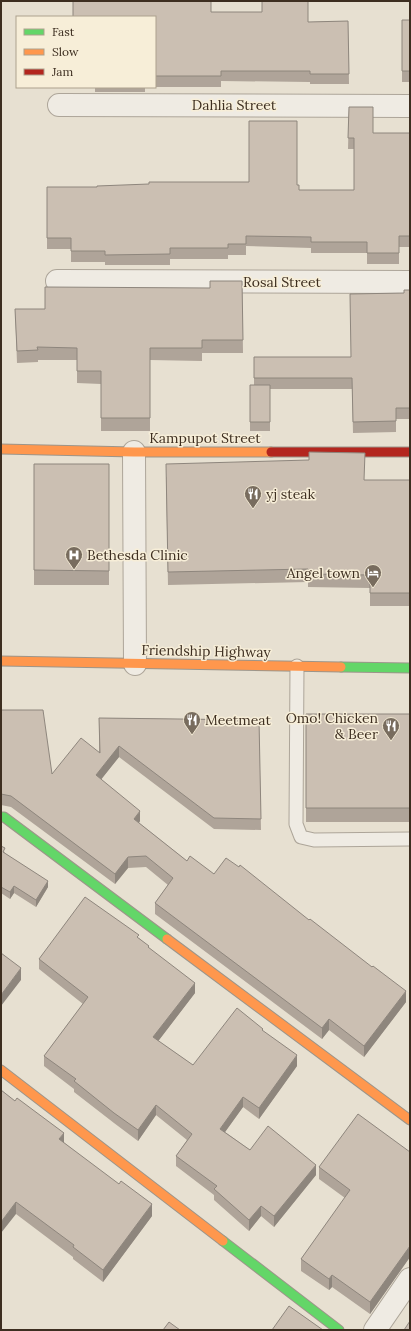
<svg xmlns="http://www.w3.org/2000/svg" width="411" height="1331" font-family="Lora,serif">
<rect width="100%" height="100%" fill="#e7e0d1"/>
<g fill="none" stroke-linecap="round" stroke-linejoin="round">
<defs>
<path id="lane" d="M297,666L296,824L301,837L314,840L410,839"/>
<path id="street" d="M59,105L410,106
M57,281L410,282
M134,452L135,664
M375,1330L410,1279"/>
<path id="fast" d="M341,667L410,668
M1,817H4L167,939
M223,1241L339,1330"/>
<path id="slow" d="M1,449L134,452H271
M1,661L341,667
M167,939L410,1120
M1,1070L223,1241"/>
<path id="jam" d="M271,452H410"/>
</defs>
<use href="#lane" stroke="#ada599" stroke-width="15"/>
<use href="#street" stroke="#ada599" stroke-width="24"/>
<use href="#fast" stroke="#9c958a" stroke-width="11"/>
<use href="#slow" stroke="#9c958a" stroke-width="11"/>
<use href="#jam" stroke="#9c958a" stroke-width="11"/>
<use href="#lane" stroke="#efebe3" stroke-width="13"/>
<use href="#street" stroke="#efebe3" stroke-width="22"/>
<use href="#fast" stroke="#63d668" stroke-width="9"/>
<use href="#slow" stroke="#ff974d" stroke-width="9"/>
<use href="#jam" stroke="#b3261e" stroke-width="9"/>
</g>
<path fill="#afa499" d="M211,12L308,22L348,21L349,84H310V82L221,81V87H155V17Z
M402,20H410V82H402Z
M95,87H145V92H95Z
M349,107L373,133H410V247H399V264H367V253H311V248L246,246V255H228V259H170V265H105V262H71V249H47V187H97L297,185L299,190H354V149H348Z
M242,281L243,353H202V361L150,360V431H101V384L77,383V360H38V362L17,363L15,309H45L210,288Z
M410,290V419H396V432L353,433L352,389H270V431H250V385H254V357H351L404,293Z
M34,464H109V585H34Z
M166,477L365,480H410V606H370V588L308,587V582L168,585Z
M1,710L52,774L99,753V718L259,720L261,830L214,829L119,757L101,779L140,821L139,823L187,861L214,874L406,1002L364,1057L329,1030L322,1039L155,914V903L168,885L146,867L128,868L115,884L11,807L1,805Z
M306,714H410V822H306Z
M1,846L5,853L48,887L36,907L14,893L10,899L1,893Z
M139,938L195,993L158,1041L193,1065L263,1031L297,1066L259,1119L243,1107L225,1132L250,1150L316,1175L274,1227L261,1216L249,1231L214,1200V1195L176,1166V1156L187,1140L156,1115L138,1141L114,1123L74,1092V1089L44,1066V1056L83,1004L39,969V959Z
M1,1090L152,1216L103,1282L73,1259V1257L16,1214Z
M410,1152V1257L370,1314L332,1287L329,1290L301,1271V1259L345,1198L319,1179V1167Z"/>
<path fill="#8e867d" d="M119,746V757L96,786V775Z
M140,811V821L134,829V819Z
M128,857V868L115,884V874Z
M48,881V887L36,907V900Z
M14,886V893L10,899V892Z
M21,968V980L1,1006V995Z
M195,983V993L153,1048V1037Z
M406,991V1002L364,1057V1046Z
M329,1019V1030L322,1039V1028Z
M297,1055V1066L259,1119V1108Z
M243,1097V1107L220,1139V1129Z
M156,1105V1115L138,1141V1130Z
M64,1133V1145L59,1139Z
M316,1165V1175L274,1227V1216Z
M16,1202V1214L1,1233V1222Z
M152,1204V1216L103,1282V1270Z
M261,1206V1216L249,1231V1220Z
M410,1246V1257L370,1314V1302Z
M332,1275V1287L329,1290V1279Z"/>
<path fill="#cbbfb2" stroke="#8e867d" d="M73,1H211V12H262V1H308V22L348,21L349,74H310V71H221V76H155V17H73Z
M402,20H410V71H402Z
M349,107H373V133H410V236H399V253H367V242H311V237L246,236V244H228V248H170V254L105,255V251H71V238H47V187H97V186L149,184V182H249V121H297V185H299V190H354V138H348Z
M210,281H242L243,340H202V348H150V418H101V371H77V348L37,347L38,350L17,351L15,309H45V287L210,288Z
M404,290H410V408H396V421L353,422L352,378H254V357H351L350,294L404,293Z
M250,385H270V422H250Z
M309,452L365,453L364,480H410V593H370V575L308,574V569L168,572L166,464L309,460Z
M34,464H109V571L34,570Z
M1,710H43L52,774L81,738L100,753L99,718L259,720L261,819L214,818L119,746L96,775L140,811L134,819L187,861L190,856L214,874L226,858L239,867L240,865L309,920L310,919L372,967L373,966L406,991L364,1046L329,1019L322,1028L155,903L173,878L146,856L128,857L115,874L11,796L1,794Z
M306,714H410V808H306Z
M1,846L5,848L3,852L48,881L36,900L14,886L10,892L1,887Z
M85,897L139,935L137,937L149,946L148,947L195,983L153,1037L193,1065L237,1008L263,1029L262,1030L297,1055L259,1108L243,1097L220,1129L250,1150L268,1126L316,1165L274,1216L261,1206L249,1220L214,1189L217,1186L176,1156L192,1134L156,1105L138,1130L114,1113L74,1081L76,1079L44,1056L88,997L39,959Z
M1,953L21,968L1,995Z
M1,1090L15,1101L17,1098L64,1133L59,1139L119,1184L121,1181L152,1204L103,1270L73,1247L74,1245L16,1202L1,1222Z
M358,1114L410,1152V1246L370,1302L332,1275L329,1279L301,1259L350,1190L319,1167Z
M289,1306L323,1330H272Z
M410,1321V1330H404Z
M169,1322L180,1330H163Z"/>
<defs>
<symbol id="restaurant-pin" viewBox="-11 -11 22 30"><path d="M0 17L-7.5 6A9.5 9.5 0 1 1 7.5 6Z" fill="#786c5e" stroke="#f7eed8"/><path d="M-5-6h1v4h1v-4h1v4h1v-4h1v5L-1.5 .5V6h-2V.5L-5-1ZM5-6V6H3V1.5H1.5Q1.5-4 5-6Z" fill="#fff"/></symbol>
<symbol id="hospital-pin" viewBox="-11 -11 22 30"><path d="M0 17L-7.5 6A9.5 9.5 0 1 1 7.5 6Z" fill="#786c5e" stroke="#f7eed8"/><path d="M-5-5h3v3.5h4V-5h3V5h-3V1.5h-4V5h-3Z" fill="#fff"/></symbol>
<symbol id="hotel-pin" viewBox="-11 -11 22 30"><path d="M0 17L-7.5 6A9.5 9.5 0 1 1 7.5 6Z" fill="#786c5e" stroke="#f7eed8"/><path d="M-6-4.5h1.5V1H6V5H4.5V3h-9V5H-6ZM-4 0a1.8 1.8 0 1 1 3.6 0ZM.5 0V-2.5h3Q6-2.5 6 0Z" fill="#fff"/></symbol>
</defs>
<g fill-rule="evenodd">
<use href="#restaurant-pin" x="243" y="484" width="20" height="27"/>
<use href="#hospital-pin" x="64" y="545" width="20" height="27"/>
<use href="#hotel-pin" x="363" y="563" width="20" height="27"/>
<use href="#restaurant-pin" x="182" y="710" width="20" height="27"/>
<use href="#restaurant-pin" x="381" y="716" width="20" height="27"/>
</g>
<g text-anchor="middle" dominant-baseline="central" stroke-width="3" stroke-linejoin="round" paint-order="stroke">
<g font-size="14" fill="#3d2e20" stroke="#f7eed8">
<text x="234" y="105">Dahlia Street</text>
<text x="282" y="282">Rosal Street</text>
<text x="205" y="438">Kampupot Street</text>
<text transform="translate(206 651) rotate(1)">Friendship Highway</text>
</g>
<g font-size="14" fill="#3d2e20" stroke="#f7eed8" text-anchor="start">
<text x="266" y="494">yj steak</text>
<text x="87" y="555">Bethesda Clinic</text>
<text x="360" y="573" text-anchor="end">Angel town</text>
<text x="378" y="718" text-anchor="end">Omo! Chicken<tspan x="378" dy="16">&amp; Beer</tspan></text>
<text x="205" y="720">Meetmeat</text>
</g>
</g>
<rect width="411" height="1331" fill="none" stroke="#3d2e20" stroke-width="4"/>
<rect x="16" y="16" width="140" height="72" fill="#f7eed8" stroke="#ada18e"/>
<rect x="24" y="29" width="20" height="6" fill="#63d668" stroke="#ada18e"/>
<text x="52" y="36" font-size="12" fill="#3d2e20">Fast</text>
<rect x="24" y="49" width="20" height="6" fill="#ff974d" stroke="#ada18e"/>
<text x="52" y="56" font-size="12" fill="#3d2e20">Slow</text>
<rect x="24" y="69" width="20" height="6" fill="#b3261e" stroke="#ada18e"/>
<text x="52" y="76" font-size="12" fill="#3d2e20">Jam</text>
</svg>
